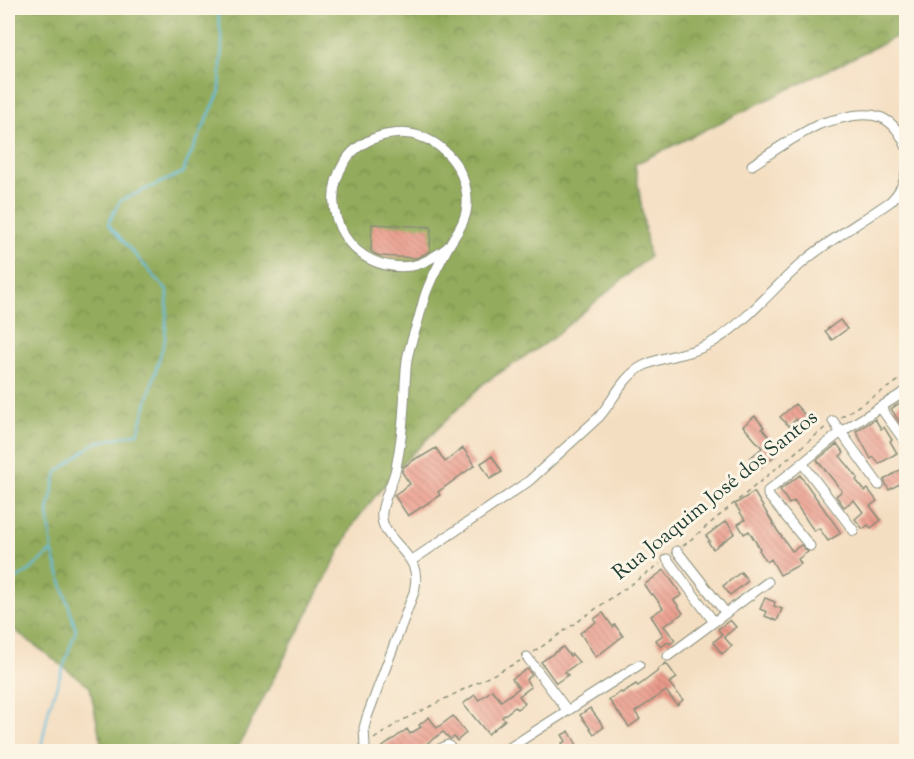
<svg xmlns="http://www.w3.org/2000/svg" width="914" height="759" font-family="'Sorts Mill Goudy',serif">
<defs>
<pattern id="forest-crowns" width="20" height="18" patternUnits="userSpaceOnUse" patternTransform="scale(1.5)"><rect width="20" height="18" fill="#93ab5c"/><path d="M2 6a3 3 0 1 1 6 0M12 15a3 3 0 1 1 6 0" fill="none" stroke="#778c4d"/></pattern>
<pattern id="building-back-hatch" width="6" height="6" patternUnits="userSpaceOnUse" patternTransform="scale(1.5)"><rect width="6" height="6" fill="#eb9a8a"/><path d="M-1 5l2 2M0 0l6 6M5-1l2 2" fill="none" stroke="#be7f72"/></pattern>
</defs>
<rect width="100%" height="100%" fill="#fcf5e5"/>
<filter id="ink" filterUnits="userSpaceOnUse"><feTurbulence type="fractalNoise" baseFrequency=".0167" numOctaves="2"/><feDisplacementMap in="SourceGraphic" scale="12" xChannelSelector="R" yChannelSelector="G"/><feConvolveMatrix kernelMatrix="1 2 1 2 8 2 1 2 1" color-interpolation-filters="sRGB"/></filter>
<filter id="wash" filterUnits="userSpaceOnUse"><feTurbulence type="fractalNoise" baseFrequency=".008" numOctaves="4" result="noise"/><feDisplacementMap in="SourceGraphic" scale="24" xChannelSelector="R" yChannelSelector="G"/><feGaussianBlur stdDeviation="1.35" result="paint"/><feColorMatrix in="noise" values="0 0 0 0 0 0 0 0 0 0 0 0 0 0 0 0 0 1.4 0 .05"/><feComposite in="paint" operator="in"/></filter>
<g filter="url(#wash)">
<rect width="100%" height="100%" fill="#f4dec1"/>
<path fill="url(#forest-crowns)" stroke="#597448" stroke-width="1.5" d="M8,8H906V29L902,34L635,164L649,257L549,341L484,383L396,470L355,522L236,751L117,752L101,743L90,687L8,625Z"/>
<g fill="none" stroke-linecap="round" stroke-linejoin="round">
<path stroke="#61bedf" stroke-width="2" d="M8,585L30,570L52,551
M40,752L49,708L76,630L52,551L48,511L57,472L95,443L138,433L165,339L168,292L108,224L120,201L182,173L220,91L222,40L217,8"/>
</g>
<g id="blocks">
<path fill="url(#building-back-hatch)" d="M372,224L431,227L430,251L417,258L380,256L375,254L371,251Z
M840,320L847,329L832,340L825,331Z
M906,399V429L905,430L891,409Z
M795,404L813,424L805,430L796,419L789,426L780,417Z
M755,416L764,427L762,428L769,437L766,440L778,453L760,468L750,458L762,448L743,426Z
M875,419L881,429L884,427L892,440L890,441L897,453L879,464L874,457L871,459L856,431Z
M837,444L844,453L840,456L858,478L856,480L865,491L868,489L877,501L870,506L881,520L871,528L868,525L863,529L855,519L863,512L854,500L844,507L836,496L842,491L817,460Z
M436,448L445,462L463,448L475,465L438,492L440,495L408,516L394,495L410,484L402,472L403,467L420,456L421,457Z
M492,456L502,472L490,479L481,463Z
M906,466V480L889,490L884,480Z
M800,475L841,533L828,541L819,528L814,531L794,501L789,504L780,490Z
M754,492L777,530L792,551L801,545L808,552L798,559L801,564L780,575L771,559L767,562L759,550L760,549L749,531L744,534L738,524L745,520L735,504Z
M726,521L735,533L713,549L708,542L710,541L706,536Z
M664,570L682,595L674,600L683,613L664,626L675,640L670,644L668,642L661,647L656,640L663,635L651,616L663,608L653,594L651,595L644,585Z
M741,572L748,581L730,595L723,586Z
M765,598L775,602L774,606L782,609L777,621L765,616L767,612L760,609Z
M603,613L613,627L615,625L623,636L596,657L580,633L596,622L594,619Z
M730,620L736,627L724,637L732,646L722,654L713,642L722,635L718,629Z
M563,647L570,656L572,654L579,662L565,672L568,675L556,683L541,662Z
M666,663L677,678L669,683L683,700L677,705L666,691L635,712L640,719L629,727L609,700L621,692L622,693L636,684L638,686L658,671L657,670Z
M527,669L532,675L526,680L531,687L519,696L525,703L517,709L515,707L502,717L505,720L488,734L463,704L475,695L479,700L492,690L501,701L519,688L512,679Z
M590,708L604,727L594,734L580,715Z
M453,716L466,733L457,741L454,737L451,739L449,738L443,732L415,752H376L407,729L410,734L421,727L419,725L429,717L437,728Z
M569,731L581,752H551L563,745L562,743L566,741L562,735Z"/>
</g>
</g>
<g filter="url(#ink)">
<use href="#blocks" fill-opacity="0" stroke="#8a8e7a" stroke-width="1.5"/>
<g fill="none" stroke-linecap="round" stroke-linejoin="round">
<defs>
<path id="minor" d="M752,165C774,151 796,135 820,124C827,121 835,120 842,118C873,110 893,115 906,146
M880,407L906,443
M833,421L879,485
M802,463L854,531
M810,546L768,495V491L841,432L906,391
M677,551L725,612
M667,559L714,622
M411,561L529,481L599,417C614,400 622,377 643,366C667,354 694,355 716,340C751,318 776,284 808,258C834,237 863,221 891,201C899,193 904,185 906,173
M668,656L768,582
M527,657L567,710
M365,747L364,728L367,717L414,592C416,582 417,574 413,565C405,547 379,534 382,512C384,497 393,483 396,468C400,448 403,426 404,405C405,390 405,375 407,360C409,347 414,334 418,321C421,311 423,300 427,290C432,277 440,262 447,249C455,234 466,223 467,205C469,164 433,128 392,134C373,136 354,146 344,163C314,212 353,274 411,266C424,264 436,256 447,248
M434,752L448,745L454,752
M503,752L639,665"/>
</defs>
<use href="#minor" stroke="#8a8e7a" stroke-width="11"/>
<path stroke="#8a8e7a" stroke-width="1.5" stroke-dasharray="4.5 4.5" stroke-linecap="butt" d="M841,417L906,376
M683,546L827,426
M534,652L660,564
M374,739L399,722L520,661"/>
<use href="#minor" stroke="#fff" stroke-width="9"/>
</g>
</g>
<g text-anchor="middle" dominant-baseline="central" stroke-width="6" stroke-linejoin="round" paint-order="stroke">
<g font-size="21" fill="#1f3d34" stroke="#fcf5e5">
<text transform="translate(716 496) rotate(-39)">Rua Joaquim José dos Santos</text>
</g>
</g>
<rect width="914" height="759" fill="none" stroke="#fcf5e5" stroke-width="30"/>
</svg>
